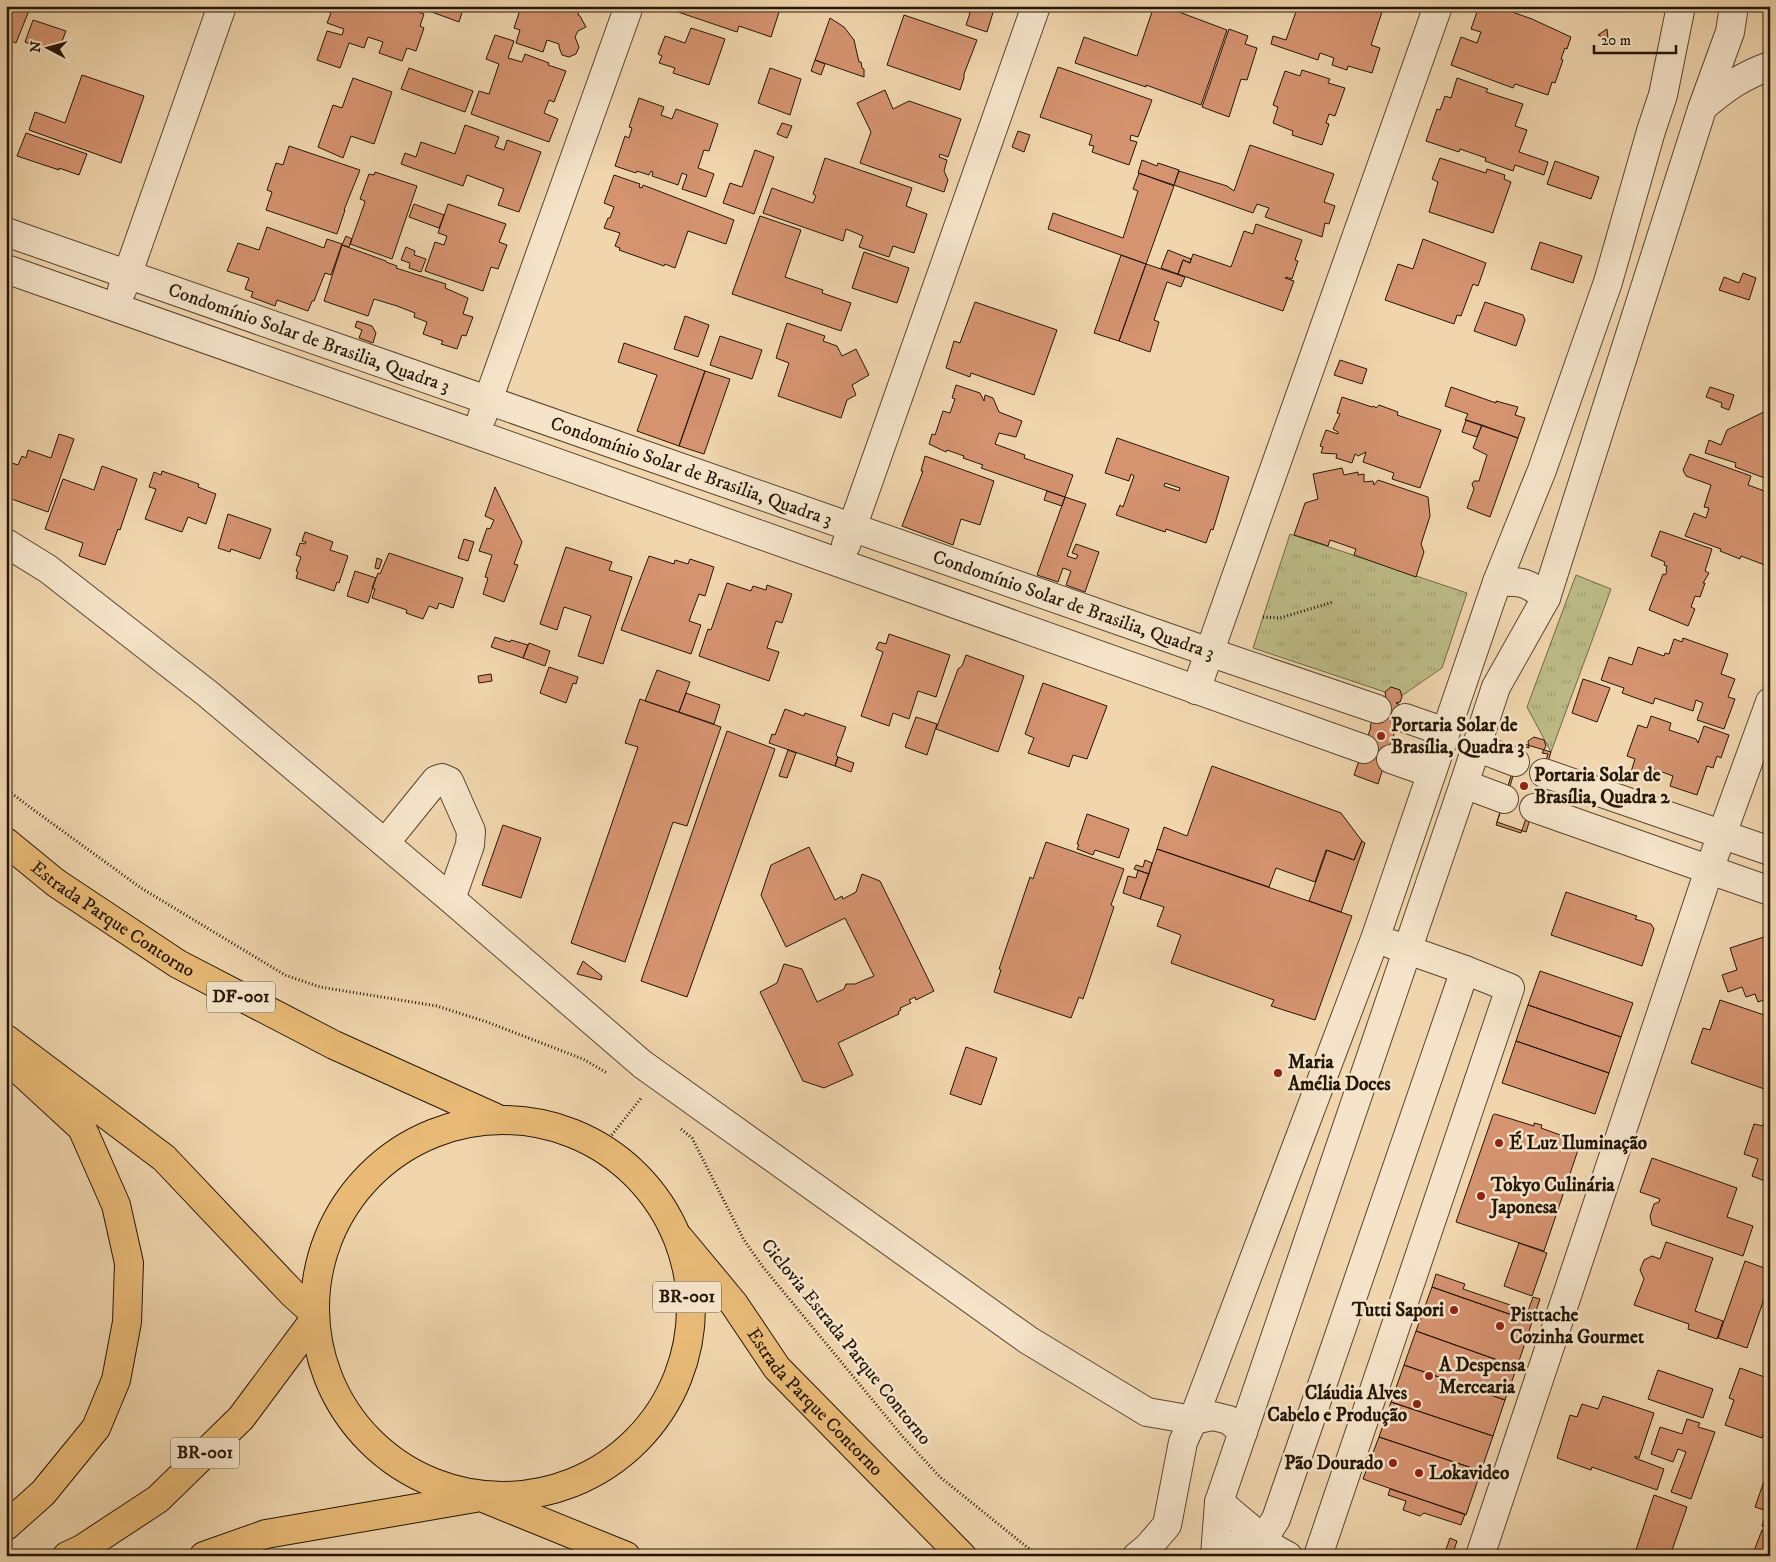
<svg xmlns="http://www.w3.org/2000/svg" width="1776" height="1562" font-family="'IM FELL DW Pica',serif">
<defs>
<pattern id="grass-tufts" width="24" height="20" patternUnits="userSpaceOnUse" patternTransform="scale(1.25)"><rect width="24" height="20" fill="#bdbc88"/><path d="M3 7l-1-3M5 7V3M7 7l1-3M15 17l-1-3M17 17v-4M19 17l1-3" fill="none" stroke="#a2a174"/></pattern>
</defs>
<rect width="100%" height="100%" fill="#f0d5ad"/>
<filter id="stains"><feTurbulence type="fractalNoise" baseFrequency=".004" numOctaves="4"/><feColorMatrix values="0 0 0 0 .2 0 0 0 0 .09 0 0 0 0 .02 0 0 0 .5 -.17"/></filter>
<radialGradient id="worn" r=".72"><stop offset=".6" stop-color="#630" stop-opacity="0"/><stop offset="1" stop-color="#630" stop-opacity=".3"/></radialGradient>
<path fill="url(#grass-tufts)" stroke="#716a48" d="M1290,534L1467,593L1442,668L1400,697L1253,648Z
M1576,575L1611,589L1551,752L1527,707Z"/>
<path fill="#d59370" stroke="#251707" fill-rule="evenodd" d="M6,6H24L30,8L16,43L6,39Z
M312,6H401L424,14L420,26L424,28L416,51L407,48L402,61L379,53L383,42L368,37L364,48L349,43L340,68L317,60L327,31L342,35L344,29L327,23L331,13Z
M431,6H464L459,22L429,11Z
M519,6H580L578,15L580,16L586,27L578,31L575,37L579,47L576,54L569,57L562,55L559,47V44L547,40L543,52L516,43L520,30L514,28L519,13L518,10Z
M677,6H781L771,37L739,26L737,32L675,11Z
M951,6H995L987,32L966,25L970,13Z
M1154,6H1163L1227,30L1201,105L1146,85V87L1075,63L1084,37L1137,56Z
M1298,6H1384L1371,45L1380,48L1372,73L1348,66L1347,70L1332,65L1334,58L1320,53L1318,60L1271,44L1273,36L1286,40Z
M1479,6L1496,12L1498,7L1532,19L1571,37L1567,49L1565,48L1561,59L1563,60L1555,83L1552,82L1548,95L1515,84L1513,88L1451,65L1461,37L1477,43L1481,32L1471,29Z
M904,15L977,40L964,74V78L960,90L887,65Z
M830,18L844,27L854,40L859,62H861L862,68L864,69V77L815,60Z
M33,20L66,31L57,54L25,42Z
M691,28L725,39L709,85L673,73L675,68L659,63L662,56L658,54L665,36L685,43Z
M1229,29L1248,36L1245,44L1257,48L1247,80L1241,79L1229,117L1202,107Z
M1607,29L1608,39L1598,35Z
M495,35L514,41L508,58L522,62L525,54L549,63L548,65L566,71L554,102L549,100L544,113L558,119L549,142L471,114L479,91L489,94L499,64L486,59Z
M815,60L825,64L821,75L811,71Z
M1058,67L1152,100L1138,137L1131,135L1130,140L1137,142L1129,165L1092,152L1094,146L1089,145L1092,135L1040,117Z
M409,68L473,91L465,112L401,89Z
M770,68L801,79L790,115L758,103Z
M1302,70L1330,79L1328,83L1345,88L1335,116L1329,114L1326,123L1329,124L1322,145L1292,135L1293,131L1273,123L1278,107L1273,105L1285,71L1300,76Z
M82,75L144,96L121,163L29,130L35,112L65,123Z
M353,78L392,92L374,144L351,136L343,158L318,147L333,105L342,108Z
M1457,78L1488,89L1486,92L1523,104L1515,126L1527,130L1519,152L1548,162L1544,175L1515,165L1513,171L1485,161L1486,158L1460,149L1459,152L1426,141L1437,109L1440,110L1445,96L1451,98Z
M885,90L893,109L909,101L961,119L948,157L940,154L939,157L947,160L944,171L948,180L944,192L860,163L871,132L857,103Z
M639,98L664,107L661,115L672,119L676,109L718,124L709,151L704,150L698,168L714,174L706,197L682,189L687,175L682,173L678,185L652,176L653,172L651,171L649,175L637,171L636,173L615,166L625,136L629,138L632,128L629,127Z
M782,123L792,126L787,138L777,134Z
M465,125L499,137L495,147L504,150L507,140L541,152L519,212L498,205L504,189L467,175L463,186L401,164L405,153L416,157L421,142L455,154Z
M1018,131L1030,135L1024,152L1012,147Z
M26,133L87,154L79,175L59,168V170L17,156Z
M1250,145L1334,174L1324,202L1335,206L1329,224L1325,223L1322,237L1265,217L1269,208L1257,204L1253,213L1174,185L1179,171L1227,186L1234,191Z
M289,146L360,170L344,210H345L337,234L266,210L272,192L267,190L276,163L283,165Z
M755,150L774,157L754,214L723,203L730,183L742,187Z
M825,158L912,188L906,206L927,214L914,253L893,246L889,257L859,247L863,236L846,229L843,241L763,213L772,188L813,203L816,196L813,194Z
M1440,158L1486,173L1487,169L1505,175L1504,179L1511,182L1493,233L1429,212L1438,182L1432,179Z
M1142,160L1157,166L1158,163L1179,170L1174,185L1138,173Z
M1555,161L1599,177L1591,199L1547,184Z
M375,172L417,186L392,259L350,244L364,205L365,201L360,199L369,174L374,175Z
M1139,173L1174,186L1146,264L1048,229L1053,213L1123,238L1138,191L1133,189Z
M614,175L640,184L639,187L642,188L643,185L734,220L726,244L688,231L675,268L665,264L664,266L619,250L620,248L615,246L620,233L604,228L608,218H610L614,207L604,203Z
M414,204L444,215L439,228L409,217Z
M448,204L506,224L499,242L507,245L498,269L491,267L483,291L425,271L435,242L444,245L447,236L438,233Z
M760,216L801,230L785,277L823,290L822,293L851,303L841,331L732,294Z
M1256,224L1302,240L1295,260L1298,261L1292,279L1286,277L1285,278L1294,281L1283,311L1178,274L1183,260L1190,263L1193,254L1231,267L1244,231L1253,234Z
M267,227L324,248L327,239L342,244L331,275L325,273L314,301H312L308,311L277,300L275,306L251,297L253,292L245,289L249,278L227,271L238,243L259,250Z
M346,236L352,239L349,247L342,245Z
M1423,239L1486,263L1478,286L1473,284L1461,316L1457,315L1454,324L1385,300L1398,264L1413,269Z
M1540,242L1582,256L1573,283L1531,269Z
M342,245L386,261V262L397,266L396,268L446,284L445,288L468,298L463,314L473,317L466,336L462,335L457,349L441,344L443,341L423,334L427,322L414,317L415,313L397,306L374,299L368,316L324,301Z
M406,247L415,251L414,255L426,259L421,272L409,268L410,263L401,260Z
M1168,250L1191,259L1190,263L1183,260L1178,274L1161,268Z
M864,252L909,268L897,303L852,288Z
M1121,255L1146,264L1119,341L1094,333Z
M1146,264L1185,277L1181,287L1167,282L1154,320L1159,322L1150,352L1119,341Z
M1743,273L1756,278L1749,300L1719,290L1724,277L1739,283Z
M975,302L1057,330L1034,395L971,373L970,377L946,368L954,341L960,343Z
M1485,302L1523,315L1525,320L1516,346L1474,331Z
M685,316L709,325L698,357L674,349Z
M357,321L372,326L376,333L373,343L359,338L362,330L355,327Z
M787,323L825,336L823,341L837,346L842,356L856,349L869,375L852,385L856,395L847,400L841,418L778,396L789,363L776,358Z
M720,336L762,350L752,379L710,365Z
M624,343L705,371L679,446L637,431L657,375L618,362Z
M1340,360L1367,369L1362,384L1334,375Z
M705,371L730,379L704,454L679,446Z
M956,385L980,393L984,401L985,395L993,398L999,412L1022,421L1016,437L999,433L995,444L1025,455L1024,458L1073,475L1065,497L981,468L983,465L963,458L964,456L947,450L946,452L929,444L932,434L935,435L943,411L950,413L955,399L952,398Z
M1451,387L1496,403V401L1518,407L1515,415L1525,418L1518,438L1465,420L1468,414L1445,406Z
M1710,387L1734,395L1729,410L1721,407L1722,403L1706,397Z
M1342,397L1372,407L1374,406L1376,408L1379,405L1398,412L1397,415L1441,430L1420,488L1392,479L1394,473L1363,462L1366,452L1358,456L1355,454L1352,463L1336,458L1337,454L1321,453L1323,447L1320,446L1326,430L1338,434V432L1333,429L1340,414L1337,413Z
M1770,409V480L1735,467L1736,463L1705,453L1709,440L1721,445L1727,430Z
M1466,420L1482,425L1477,437L1462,432Z
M1482,425L1518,438L1490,517L1467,508L1474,489L1472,484L1474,481H1479L1487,455L1473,448Z
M59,434L74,439L48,512L6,497V461L18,465L22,456L26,458L28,450L51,458Z
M1117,438L1229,477L1213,530L1211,529L1206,543L1166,529L1165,532L1116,515L1120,505L1123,507L1134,476L1131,474L1129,481L1105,473ZM1165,483L1180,488L1179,491L1164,486Z
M1690,454L1751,476L1748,485L1770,493V567L1741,556L1740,559L1720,551L1721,549L1685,536L1694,513L1706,518L1709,508L1704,507L1711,485L1686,476L1683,470Z
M925,456L994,481L980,525L961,519L953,545L902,526L923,471H921Z
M102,466L137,479L120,530L118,529L105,565L79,556L83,543L45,529L63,479L94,490Z
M1342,468L1344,475L1358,472V475L1364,474V482L1373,481L1374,485L1378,480L1428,497L1430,516L1421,544L1424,552L1416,577L1354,555L1356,549L1330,540L1328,546L1294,535L1305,503L1318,499L1313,474Z
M162,471L199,484L198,487L216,494L206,524L188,517L182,532L145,519L156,489L149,487L154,472L161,475Z
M495,487L522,542L514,564L518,565L504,602L483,594L488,578L485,577L492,555L479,551L487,528L490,529L494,520L485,516Z
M1047,491L1065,497L1062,506L1044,500Z
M1065,497L1086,504L1067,556L1076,559L1078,555L1072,553L1076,544L1099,552L1085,592L1066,585L1071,571L1063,568L1058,582L1037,575Z
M228,514L271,529L260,559L231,549L230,552L218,548Z
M1660,531L1712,549L1705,571L1709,573L1703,583H1705L1700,597L1695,596L1691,607L1695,609L1688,626L1649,610L1663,574L1665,575L1667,571L1666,570L1667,566L1664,565L1665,562L1651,556Z
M305,532L333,542L330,550L348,556L339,583L337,582L334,591L296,578L298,572L296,571L301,557L296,555L300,543L305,544L306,542L302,541Z
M464,539L474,542L468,561L458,558Z
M566,547L612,562L609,570L632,577L603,664L578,656L591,616L564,607L557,630L540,624Z
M389,553L463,578L453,608L439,603L437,609L429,606L423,619L406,613L407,610L372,598L375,589L372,588L378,573L380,574Z
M649,556L674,564L675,560L688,564L690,559L714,567L705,596L699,594L689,621L701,625L691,654L621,630Z
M377,558L382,560L379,569L375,568Z
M355,571L376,578L368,603L347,596Z
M727,583L751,591L753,586L766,590L767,585L792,594L782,623L776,621L767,648L779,652L769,681L699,656L708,629L711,630Z
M889,634L950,655L936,697L918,691L909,719L893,713L889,726L861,716L883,652L876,649L879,642L886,644Z
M495,637L510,642L511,640L528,645L523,658L491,647Z
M1683,638L1728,654L1721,674L1735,679L1728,697L1735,699L1724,729L1697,720L1703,703L1696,700L1693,711L1655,698L1653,704L1622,693L1624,688L1601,680L1609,657L1632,665L1638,647L1664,656L1665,653L1669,654L1674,639L1682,642Z
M529,643L550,651L545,666L523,658Z
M966,655L1024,676L998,752L936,729L958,669L962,666Z
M549,667L578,677L576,684L573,683L566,703L540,693Z
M657,670L690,682L679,712L645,701Z
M491,674L492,681L479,683L478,676Z
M1583,679L1610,688L1597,722L1572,713Z
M1043,683L1107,706L1087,759L1073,755L1069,767L1028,753L1034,738L1025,734Z
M1391,687L1400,690L1402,697L1400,702L1396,703L1403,706L1378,784L1354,775L1371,727H1370L1380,697L1386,699L1385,692Z
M686,693L720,705L714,724L679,712Z
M640,699L721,727L687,826L673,822L625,962L571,943L638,747L625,743Z
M785,709L804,716L805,713L846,727L836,755L838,757L835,766L769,743L772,734L775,735Z
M1651,716L1671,723L1669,730L1696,739L1698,743L1704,726L1729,735L1721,758L1717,756L1713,768L1707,766L1697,795L1670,786L1673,776L1654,769L1651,779L1631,772L1635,759L1627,756L1638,725L1647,728Z
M916,717L937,724L927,755L905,747Z
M727,731L775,749L687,997L641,981Z
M1534,737L1544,740L1546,746L1542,753L1548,754L1521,833L1496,825L1506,796H1507L1522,746L1529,748L1528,741Z
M1521,743L1551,752L1526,832L1497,822Z
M788,750L796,753L787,778L779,776Z
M838,757L854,763L851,772L835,766Z
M1212,766L1341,813L1362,841L1354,860L1326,850L1315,882L1276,868L1269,887L1157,849L1164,827L1187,836Z
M1087,814L1129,829L1119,858L1095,850L1093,855L1077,849L1079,845L1077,844Z
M503,825L541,838L521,898L482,885Z
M1362,841L1365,843L1341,912L1309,901L1327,850L1354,860Z
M1046,842L1124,869L1111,905L1114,907L1083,999L1079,997L1071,1018L994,992L1001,970L999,969L1030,877L1033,879Z
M809,847L835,900L842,896L843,899L856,892L862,874L880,881L934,991L916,1000L915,997L909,1000L911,1003L900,1008L901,1010L898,1012L899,1014L838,1043L853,1075L824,1088L803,1081L760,992L777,983L784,964L802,969L817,1002L844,989L846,984H855L874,976L845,918L786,947L761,895L771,865Z
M1157,849L1352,916L1315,1020L1271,1006L1274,1000L1171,963L1181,935L1157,926L1164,907L1140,899Z
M1145,860L1152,863L1149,874L1134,869L1136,865L1143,867Z
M1138,870L1149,874L1140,899L1123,893L1128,876L1136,878Z
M1566,892L1637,916L1635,919L1651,924L1654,929L1642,966L1551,935Z
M1770,935V1002L1765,1004L1764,1000L1758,1002L1755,994L1746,997L1742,987L1728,992L1722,975L1737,970L1730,948Z
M583,961L602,976L601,980L577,974Z
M1540,971L1633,1003L1621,1037L1528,1005Z
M1720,1000L1770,1017V1091L1691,1063L1703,1028L1710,1030Z
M1528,1005L1621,1037L1609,1073L1516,1041Z
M1516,1041L1609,1073L1595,1114L1502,1083Z
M966,1047L997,1058L981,1105L950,1094Z
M1770,1105V1183L1752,1176L1758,1159L1744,1154L1754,1124L1763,1126Z
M1495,1114L1534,1126V1123L1542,1125L1541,1128L1577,1141L1580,1144L1544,1251L1456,1222L1493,1115Z
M1652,1158L1737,1188L1727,1217L1753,1226L1743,1256L1652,1225L1650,1216L1654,1204L1659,1202L1660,1199L1640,1192Z
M1666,1242L1713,1258L1695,1311L1723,1321L1717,1339L1688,1329L1689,1324L1634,1305L1644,1279L1640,1270L1644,1260L1652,1256L1660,1259Z
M1519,1243L1547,1253L1532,1296L1504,1286Z
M1745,1261L1770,1270V1282L1747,1348L1718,1338Z
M1436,1274L1465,1284L1463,1289L1528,1311L1533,1297L1540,1299L1532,1322L1432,1287Z
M1432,1287L1532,1322L1517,1367L1416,1331Z
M1416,1331L1517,1367L1505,1400L1404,1365Z
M1404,1365L1505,1400L1493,1436L1391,1402Z
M1740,1368L1770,1379V1415L1762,1438L1725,1425L1734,1400L1729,1398Z
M1658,1370L1713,1389L1703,1418L1648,1399Z
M1603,1396L1654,1413L1639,1458L1635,1456V1458L1664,1469L1657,1490L1592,1467L1591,1470L1557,1458L1570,1415L1577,1417L1582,1404L1598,1409Z
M1391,1402L1493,1436L1481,1471L1379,1437Z
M1687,1419L1700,1423L1698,1427L1715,1432L1691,1499L1671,1492L1686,1452L1678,1449L1673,1462L1651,1454L1660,1427L1682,1434Z
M1379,1437L1481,1471L1466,1515L1363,1479Z
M1770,1464V1529L1762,1526L1767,1511L1755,1507Z
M1390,1489L1465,1514L1461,1525L1424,1513L1420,1516L1403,1510L1406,1501L1388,1495Z
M1654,1495L1687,1507L1670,1556H1634Z
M1762,1530L1770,1533V1556H1752Z
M1450,1538L1457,1541L1452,1556H1446L1444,1555Z"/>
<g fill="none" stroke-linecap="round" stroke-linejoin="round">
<defs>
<g id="minor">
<path d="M1703,107C1725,88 1742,76 1770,66"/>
<path id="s1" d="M6,232L1209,652L1377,709"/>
<path d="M6,269L476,434L1364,749"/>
<path d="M122,290L222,6"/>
<path d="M482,417L629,6"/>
<path d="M6,543L48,569L208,694L451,899L642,1064L1028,1340L1147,1412L1193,1420L1213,1416L1229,1420L1243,1432"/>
<path d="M846,545L1036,6"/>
<path d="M1497,582C1522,581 1528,582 1546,598"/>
<path d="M1196,690L1438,6"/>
<path d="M1405,718L1445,732"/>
<path d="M1476,747L1515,762"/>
<path d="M1391,759L1431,773"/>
<path d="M1544,773L1770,851"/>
<path d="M1464,784L1504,799"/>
<path d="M1534,808L1770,891"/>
<path d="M385,843L436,780L442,778L449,781L471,831L470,845L451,899"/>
<path d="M1219,1502L1275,1549L1288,1556"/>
<path d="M1263,1539L1276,1519L1465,970"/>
<path d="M1216,1544L1275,1549"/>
<path d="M1137,1556L1148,1547L1167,1525L1183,1442L1193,1420L1375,939L1497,582L1542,470L1608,282L1651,131L1663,95L1681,6"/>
<path d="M1215,1556L1219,1502L1464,784L1496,687L1546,598L1702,109L1730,32L1734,6"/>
<path d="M1318,1556L1510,988L1465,970L1391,944"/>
<path d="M1480,1556L1709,870L1770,702"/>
</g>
<g id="major">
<path id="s2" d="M6,842L56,883L178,964L334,1045L496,1118"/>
<path d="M6,1039L164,1158L293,1294L314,1313"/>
</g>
<g id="highway">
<path d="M6,1058L82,1128L116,1205L129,1263L127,1322L116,1380L96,1428L43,1493L6,1526"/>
<circle cx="503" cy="1308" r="188"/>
<path id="s3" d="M680,1239L734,1304L777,1368L962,1556"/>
<path d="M486,1499L626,1556"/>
<path d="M67,1556L82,1549L158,1499L241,1418L314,1320"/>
<path d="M204,1556L266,1534L475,1498"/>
</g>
</defs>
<use href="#minor" stroke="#584630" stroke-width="30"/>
<use href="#major" stroke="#251707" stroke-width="30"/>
<use href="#highway" stroke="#251707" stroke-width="30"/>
<path stroke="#251707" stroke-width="3" stroke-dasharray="1 2.5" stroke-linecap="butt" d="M1263,617L1280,618L1333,602
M6,789L31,808L141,888L285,975L320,987L437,1006L487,1022L583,1059L607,1073
M681,1129L692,1138L744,1240L763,1267L903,1437L940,1477L1038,1556
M603,1146L642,1097"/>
<use href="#minor" stroke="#f5e4ca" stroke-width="28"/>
<use href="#major" stroke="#e8ba76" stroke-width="28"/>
<use href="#highway" stroke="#e8ba76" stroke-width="28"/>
</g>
<g fill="#8f2418" stroke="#f5e4ca" stroke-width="2">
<circle cx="1381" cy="736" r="5"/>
<circle cx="1524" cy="786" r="5"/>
<circle cx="1278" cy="1073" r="5"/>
<circle cx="1499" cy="1143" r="5"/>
<circle cx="1481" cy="1196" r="5"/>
<circle cx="1454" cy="1310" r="5"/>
<circle cx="1500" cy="1326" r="5"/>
<circle cx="1429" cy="1376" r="5"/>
<circle cx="1417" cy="1404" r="5"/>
<circle cx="1393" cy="1463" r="5"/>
<circle cx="1419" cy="1473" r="5"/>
</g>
<g text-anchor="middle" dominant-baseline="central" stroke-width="5" stroke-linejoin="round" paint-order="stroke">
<g fill="#f5e4ca" stroke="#635442" stroke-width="1">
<rect x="207" y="981.5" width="68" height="31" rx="4"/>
<rect x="653" y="1281.5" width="68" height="31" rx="4"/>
<rect x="171" y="1437.5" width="68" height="31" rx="4"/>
</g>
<g font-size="18" font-weight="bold" fill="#251707">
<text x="241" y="997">DF-001</text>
<text x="687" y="1297">BR-001</text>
<text x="205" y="1453">BR-001</text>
</g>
<g font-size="19" fill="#251707" stroke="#f5e4ca">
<text stroke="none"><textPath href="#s1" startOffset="321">Condomínio Solar de Brasilia, Quadra 3</textPath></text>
<text stroke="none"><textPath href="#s1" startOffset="726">Condomínio Solar de Brasilia, Quadra 3</textPath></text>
<text stroke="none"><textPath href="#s1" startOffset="1131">Condomínio Solar de Brasilia, Quadra 3</textPath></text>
<text stroke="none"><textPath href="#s2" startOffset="132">Estrada Parque Contorno</textPath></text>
<text transform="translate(846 1342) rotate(51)">Ciclovia Estrada Parque Contorno</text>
<text stroke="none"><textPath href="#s3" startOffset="212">Estrada Parque Contorno</textPath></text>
</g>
<g font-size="19" font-weight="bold" fill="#251707" stroke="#f5e4ca" text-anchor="start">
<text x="1391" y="725">Portaria Solar de<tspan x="1391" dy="22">Brasília, Quadra 3</tspan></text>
<text x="1534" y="775">Portaria Solar de<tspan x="1534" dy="22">Brasília, Quadra 2</tspan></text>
<text x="1288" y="1062">Maria<tspan x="1288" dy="22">Amélia Doces</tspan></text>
<text x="1509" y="1143">É Luz Iluminação</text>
<text x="1491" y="1185">Tokyo Culinária<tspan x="1491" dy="22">Japonesa</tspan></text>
<text x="1444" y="1310" text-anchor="end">Tutti Sapori</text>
<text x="1510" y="1315">Pisttache<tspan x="1510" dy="22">Cozinha Gourmet</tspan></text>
<text x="1439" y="1365">A Despensa<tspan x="1439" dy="22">Mercearia</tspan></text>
<text x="1407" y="1393" text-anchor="end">Cláudia Alves<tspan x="1407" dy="22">Cabelo e Produção</tspan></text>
<text x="1383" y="1463" text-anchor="end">Pão Dourado</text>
<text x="1429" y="1473">Lokavideo</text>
</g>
</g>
<rect width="1776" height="1562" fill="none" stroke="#f0d5ad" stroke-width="25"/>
<rect x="8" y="8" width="1761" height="1547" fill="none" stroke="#251707" stroke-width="2.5"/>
<rect x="12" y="12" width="1751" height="1537" fill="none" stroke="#251707"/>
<g transform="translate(48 48) rotate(276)" stroke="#f5e4ca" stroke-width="4" paint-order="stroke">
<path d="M0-4L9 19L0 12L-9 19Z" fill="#251707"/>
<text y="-8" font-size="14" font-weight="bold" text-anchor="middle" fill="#251707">N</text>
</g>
<path d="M1594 45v8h82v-8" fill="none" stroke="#251707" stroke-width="2.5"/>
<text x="1601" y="45" font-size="15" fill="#251707" stroke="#f5e4ca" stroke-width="4" paint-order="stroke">20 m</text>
<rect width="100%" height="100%" filter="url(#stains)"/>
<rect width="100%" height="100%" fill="url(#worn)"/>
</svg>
